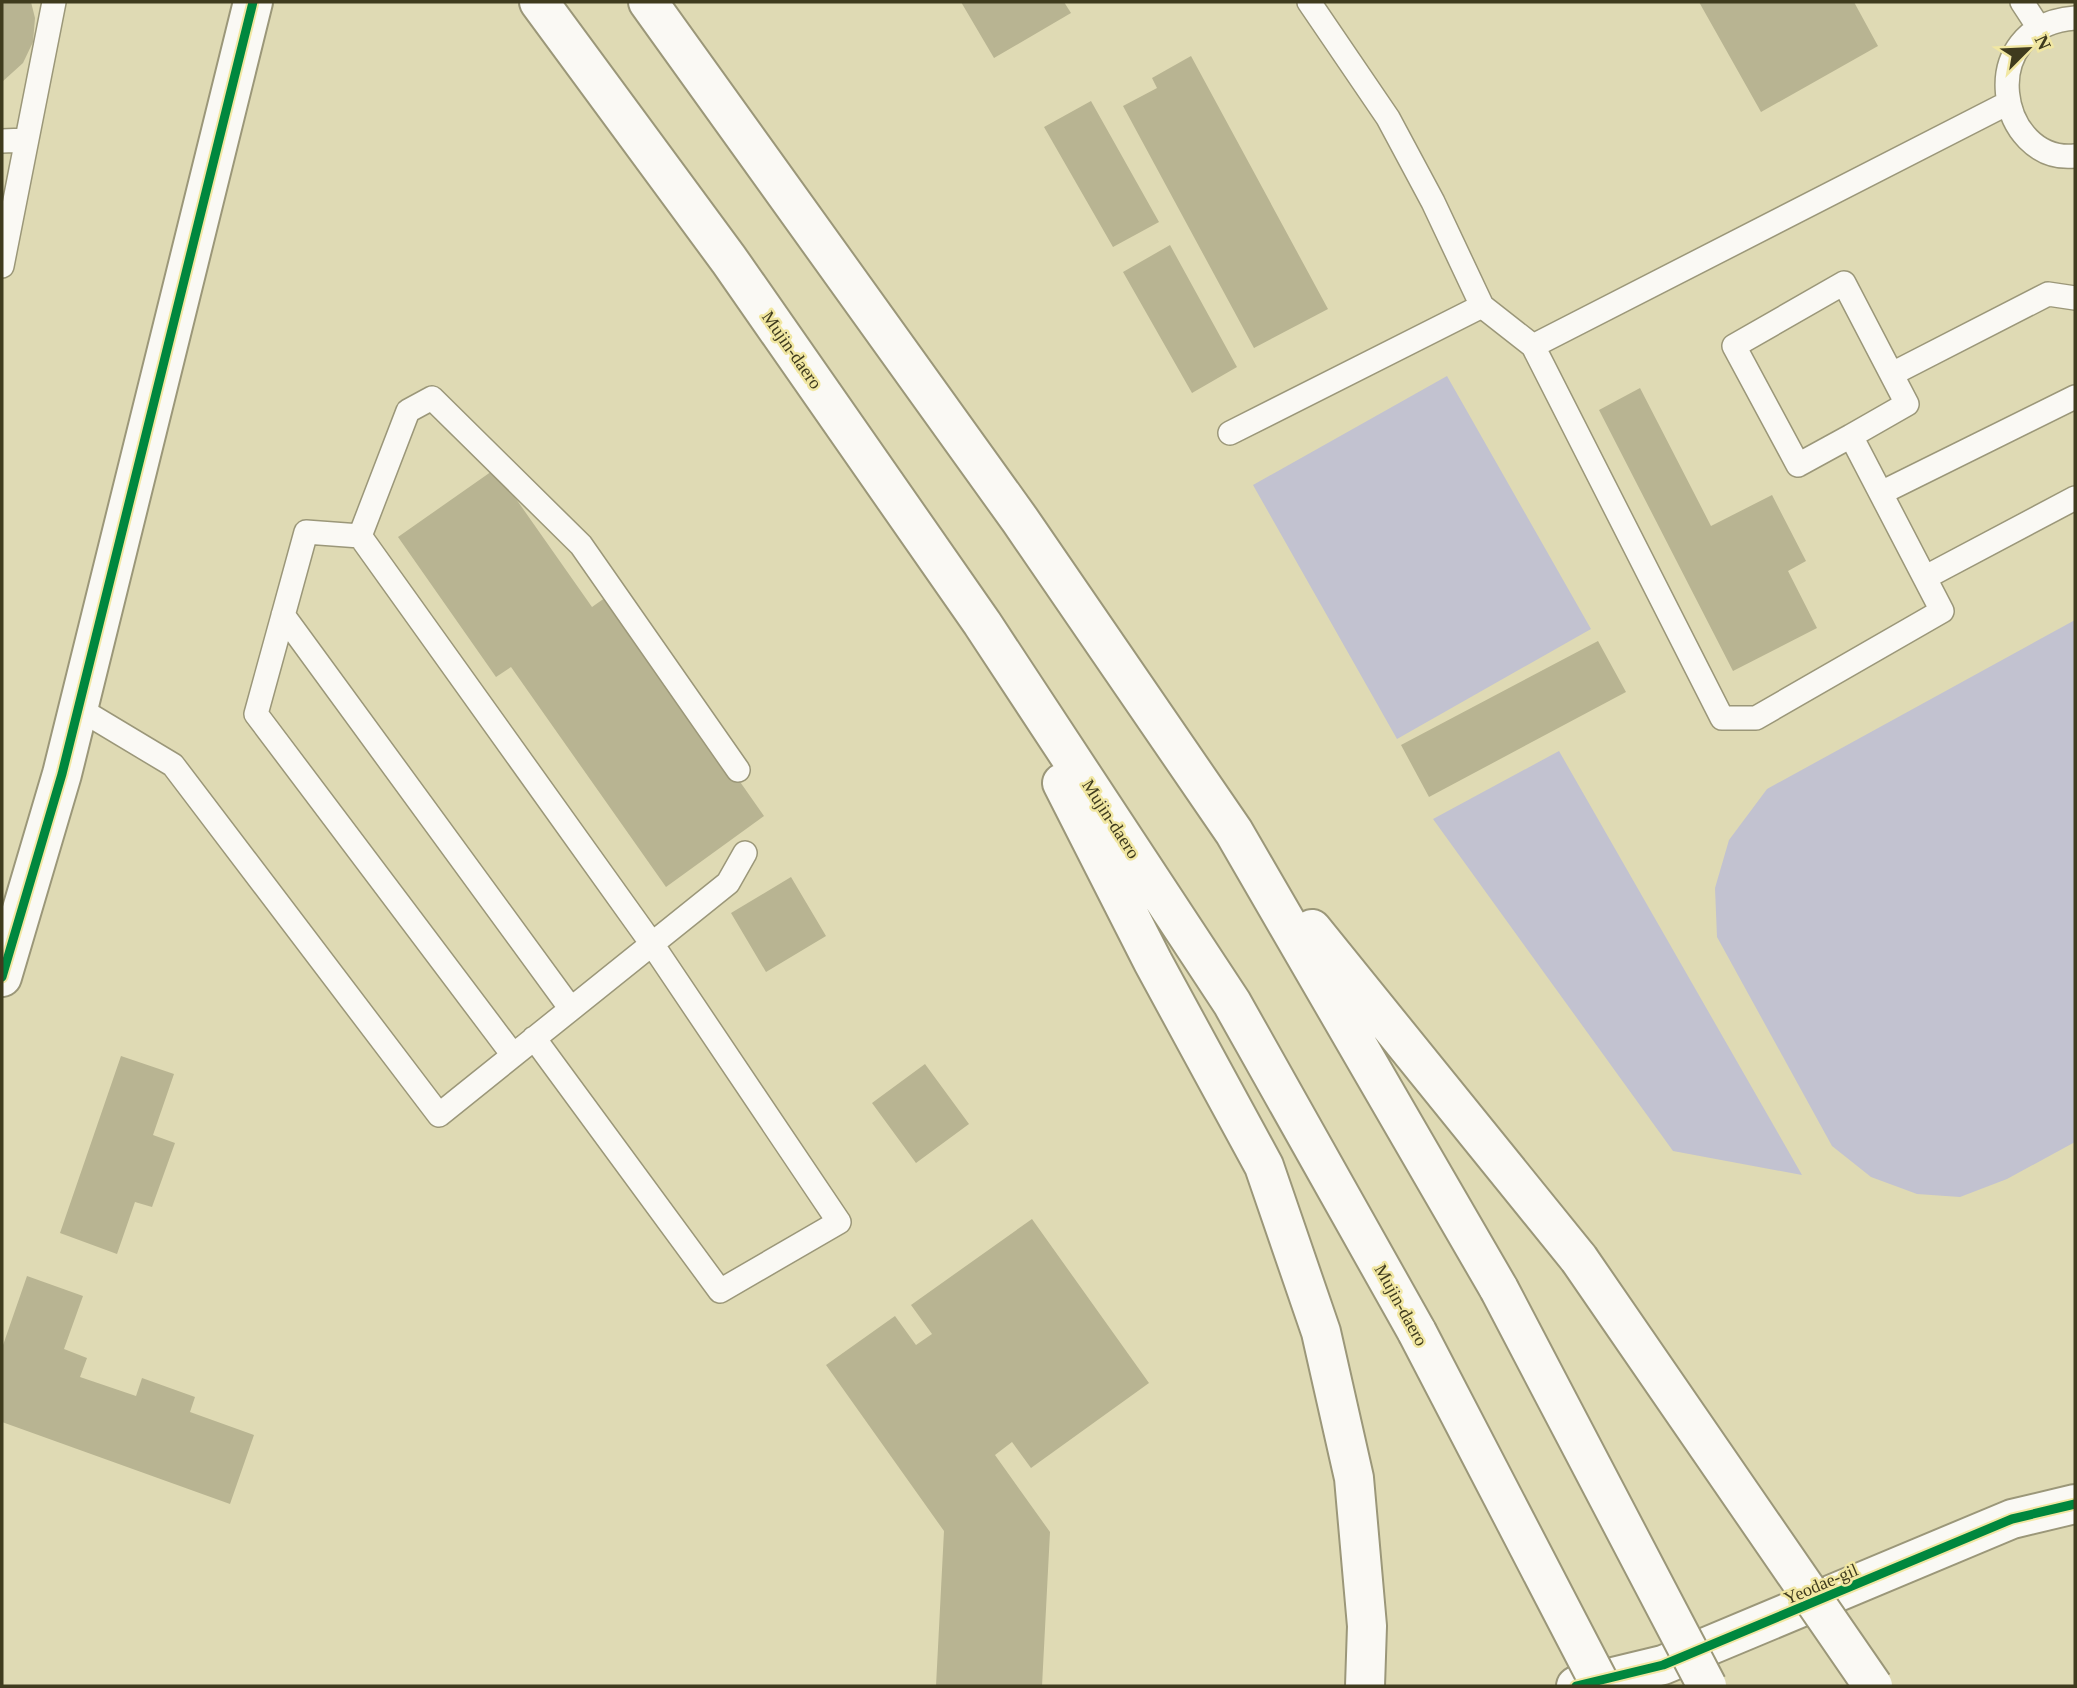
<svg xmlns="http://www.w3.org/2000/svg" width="2077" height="1688" font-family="'Times New Roman',serif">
<rect width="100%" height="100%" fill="#dfdab4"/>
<path fill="#c2c2d0" d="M1447,376L1591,629L1397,739L1253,485Z
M2075,620V1142L2007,1179L1960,1197L1917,1194L1871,1177L1832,1146L1717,937L1715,888L1729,840L1767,789Z
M1559,751L1802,1175L1673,1151L1433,819Z"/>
<path fill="#b8b492" d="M2,2H31L35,18L33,42L23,63L2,82Z
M961,2H1064L1071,13L994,58Z
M1699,2H1854L1878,46L1761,112Z
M1191,56L1328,309L1254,348L1123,106L1157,88L1152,78Z
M1091,101L1159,222L1113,247L1044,127Z
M1170,245L1237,367L1192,393L1123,272Z
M1640,388L1711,526L1772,495L1806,561L1788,571L1817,628L1733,671L1599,410Z
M495,469L592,607L609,595L764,816L666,887L511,667L496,677L398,537Z
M1598,641L1626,692L1429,797L1401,745Z
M791,877L826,936L766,972L731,913Z
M121,1056L174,1074L153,1135L175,1143L152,1207L135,1202L117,1254L60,1233Z
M925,1064L969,1124L916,1163L872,1103Z
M1032,1219L1149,1383L1031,1468L1012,1442L995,1455L1050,1532L1042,1686H936L944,1531L826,1365L895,1316L916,1345L932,1334L911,1305Z
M27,1276L83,1296L64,1349L87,1358L80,1377L136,1396L142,1378L195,1397L190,1412L254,1435L230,1504L2,1422V1348Z"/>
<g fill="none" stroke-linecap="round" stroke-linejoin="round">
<defs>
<path id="service" d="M1309,2L1388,118L1433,202L1482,306L1533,346L1722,718H1756L1942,611L1851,436L1907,404L1844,283L1734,346L1798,465L1851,436
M2022,2L2039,28
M2075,18C1972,26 1998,164 2075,156
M2,141L26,140
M2,266L54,2
M1533,346L2008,103
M1892,374L2048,294L2075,298
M1230,433L1482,306
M1881,493L2075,397
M360,536L306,532L256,714L513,1055
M1926,577L2075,498
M283,615L571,1009
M78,708L173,765L439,1115L728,883L745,853
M534,1038L720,1291L839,1222L652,944L360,536L408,411L432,398L581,545L738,770"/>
<path id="minor" d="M2,977L62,774L253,2
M1576,1686L1663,1665L2012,1519L2075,1504"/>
<path id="trunk" d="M539,2L729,260L982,623L1232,1003L1417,1332
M648,2L1020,520L1234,832L1499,1289
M1062,783L1153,962L1264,1166L1321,1332L1354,1478L1367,1626L1365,1686
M1312,929L1579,1259"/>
</defs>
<use href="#service" stroke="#9b9779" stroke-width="26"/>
<use href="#minor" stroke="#9b9779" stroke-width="42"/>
<use href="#trunk" stroke="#9b9779" stroke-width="42"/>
<use href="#service" stroke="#faf9f4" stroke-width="23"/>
<use href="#minor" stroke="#faf9f4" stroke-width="38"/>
<use href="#trunk" stroke="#faf9f4" stroke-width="38"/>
<defs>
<path id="trunk-bridge" d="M1579,1259L1873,1686
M1499,1289L1707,1686
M1417,1332L1601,1686"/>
</defs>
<use href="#trunk-bridge" stroke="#9b9779" stroke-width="42" stroke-linecap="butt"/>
<use href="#trunk-bridge" stroke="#faf9f4" stroke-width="38"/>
<defs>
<path id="cycleway" d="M2,977L62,774L253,2
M1576,1686L1663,1665L2012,1519L2075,1504"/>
</defs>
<use href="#cycleway" stroke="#f1e7a2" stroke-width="13"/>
<use href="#cycleway" stroke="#00873e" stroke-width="9"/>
</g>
<g text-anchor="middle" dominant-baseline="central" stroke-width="5" stroke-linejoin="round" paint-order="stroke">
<g font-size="18" fill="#3f3b1e" stroke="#f1e7a2">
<text transform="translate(792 350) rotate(55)">Mujin-daero</text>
<text transform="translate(1111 819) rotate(57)">Mujin-daero</text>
<text transform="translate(1401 1305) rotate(61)">Mujin-daero</text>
<text transform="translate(1821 1584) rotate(-23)">Yeodae-gil</text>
</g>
</g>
<rect width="2077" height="1688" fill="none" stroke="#3f3b1e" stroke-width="7"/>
<g transform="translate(2028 49) rotate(66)" stroke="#f1e7a2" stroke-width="5" paint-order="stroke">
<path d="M0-5L12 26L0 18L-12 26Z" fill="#3f3b1e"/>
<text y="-10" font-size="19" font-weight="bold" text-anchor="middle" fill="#3f3b1e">N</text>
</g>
</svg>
